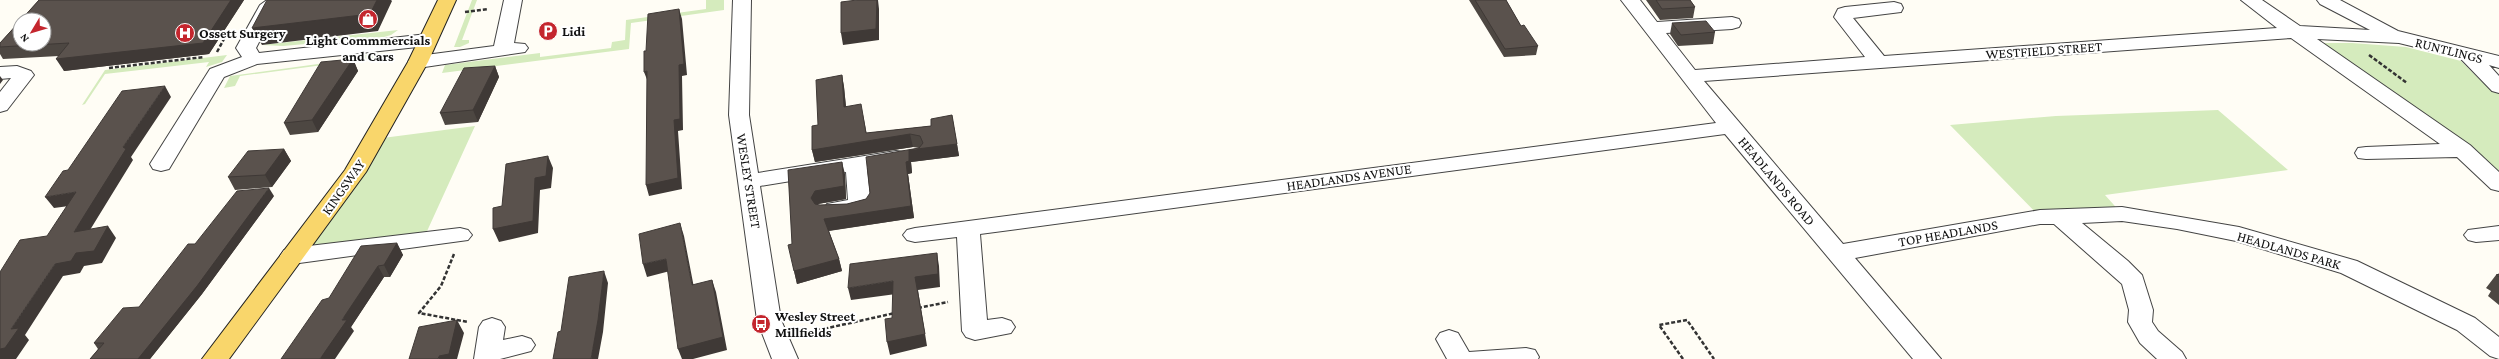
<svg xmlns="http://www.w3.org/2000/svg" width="2499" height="359" font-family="'Crimson Pro',serif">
<rect width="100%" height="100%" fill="#fffdf5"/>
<path fill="#d5ebbd" d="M472,0H477L462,40H469V43L460,47H454Z
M706,0H724V10L631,23L629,49L442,73L445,65L540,53V57L611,48L612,42L625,40L626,20L706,9Z
M398,30L391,35L384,37L283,46L262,45Z
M2322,43H2352L2406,47L2461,61L2481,81L2499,93V173Z
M378,53L383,54V57L240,76L235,86L224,88L230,76L362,58L364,55Z
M227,55L222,62L206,67L209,62L105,74L85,104L82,105L105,70Z
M2218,110L2288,170L2105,195L2122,214L2040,217L1950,125L2056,116Z
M475,126L423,240L292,256L375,139Z"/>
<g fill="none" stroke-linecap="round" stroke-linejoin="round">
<defs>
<path id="minor" d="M267,0L276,1L278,5L256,48L259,53L427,34L434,36L437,40L434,44L427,46L257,64L224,77L169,169L161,171L153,169L150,164L210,69L242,57L236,48L260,5Z
M504,0H522L514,43L525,44L528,48L525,52L418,68L411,66L408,62L411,58L418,56L494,46Z
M733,0H751L749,115L758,173L896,151L904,152L907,157L904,162L867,168L871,205L868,210C855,213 840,217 827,214L824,209L827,204L848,200L846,172L760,186L781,320L798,359H772L757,320L729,115Z
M1621,0H1640L1657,22L1732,17L1739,19L1741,23L1739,27L1732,29L1666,33L1695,70L1865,57L1834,17L1838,9L1845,7L1894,2L1901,4L1903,8L1901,12L1853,18L1884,56L2277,28L2241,0H2262L2300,26L2370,30L2320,4L2317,0H2340L2398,31L2499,56V68L2489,65L2499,76V93L2492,91L2460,58L2399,43L2317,39L2470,145L2499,172V191L2491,189L2457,157L2366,159L2358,158L2355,153L2358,148L2366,147L2440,144L2291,38L1704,81L1843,244L2040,210L2122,207L2239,227L2357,261L2475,318L2499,337V359L2490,356L2457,330L2341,273L2236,241L2177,229L2122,221L2082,223L2128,261L2142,275L2153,310L2152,322L2158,331L2182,352L2186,359H2157L2140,343L2128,322L2129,310L2122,284L2054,224H2040L1855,258L1941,359H1913L1725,134L980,234L987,320L1002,318L1011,321L1015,327L1011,333L975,340L966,337L962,331L957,237L915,242L907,240L903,235L907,230L915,228L1716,123Z
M17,66L31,71L34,75L7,110L0,112V92L11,78L0,79V67Z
M2499,226V240L2476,242L2468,240L2464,235L2468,230Z
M460,228L468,230L472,235L468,240L292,264L284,262L280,256L284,250L292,248Z
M492,318L501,321L505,327L503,340L522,336L531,339L535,345L531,351L500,359H474L479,327L483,321Z
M1449,330L1458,333L1469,352L1526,348L1535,350L1539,357L1538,359H1447L1436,339L1440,333Z"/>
<path id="major" d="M438,0H456L428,62L366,172L229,359H202L345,170L408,62Z"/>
</defs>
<use href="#minor" stroke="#444" stroke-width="2"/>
<use href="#major" stroke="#222" stroke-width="2"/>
<path stroke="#333" stroke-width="2.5" stroke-dasharray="4 2" stroke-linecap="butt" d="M465,12L488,9
M217,52L224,39
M2369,55L2407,83
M109,68L204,57
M454,254L441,286L419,313L468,322
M918,308L948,302
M801,334L895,313
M1683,359L1659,325L1687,320L1714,359"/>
<use href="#minor" fill="#fff" fill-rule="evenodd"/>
<use href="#major" fill="#f9d66b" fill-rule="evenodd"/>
</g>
<path fill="#4d4742" d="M39,0H244L209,54L64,71L59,56L3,59L0,54V43Z
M1469,0H1506L1521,26L1538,46L1536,55L1504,57Z
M1646,0H1690L1695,7L1693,18L1660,20Z
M1672,23L1715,32L1713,44L1678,46L1670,34Z
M353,59L358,71L318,132L290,135L284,123Z
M495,66L499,77L478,122L445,125L440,113Z
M842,75L844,87L846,106L863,116L866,133L931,126L952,115L959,156L911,162L912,173L908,174L914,218L829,231L839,259L842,271L797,284L794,271L788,170L845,174L846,199L818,204L817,205H820L847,204L866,199L919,148L913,147L815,162L812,150Z
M284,149L291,161L272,187L235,190L228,177Z
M274,196L202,294L150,359H90L98,349L94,343L139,307L195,244Z
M397,243L403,255L390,277H384L351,327L354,331L329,298Z
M2499,274V305L2488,296L2491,291L2486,288L2496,275Z"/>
<path fill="#3f3936" d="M231,0H244L209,54L64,71L56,59Z
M377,0H391L392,1L378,31L262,45L252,28Z
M877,0H878L879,9V40L843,45L841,33Z
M679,9L682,19L687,75L682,76L683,130L678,131L682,189L649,196L646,185L674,120Z
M353,59L358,71L318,132L312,120Z
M495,66L499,77L478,122L473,110Z
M647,71L648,82L644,72Z
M842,75L844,87L847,119L844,107Z
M0,76L3,80L0,84Z
M165,86L171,97L131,157L133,160L82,243L74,232L123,147Z
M861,104L868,141L910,134L913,147L815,162L812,150L866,133Z
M957,144L959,156L911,162L912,173L908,174L914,218L827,231L824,219L911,206L906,162L909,150Z
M284,149L291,161L272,187L265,175Z
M548,156L553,168L551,188L540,190L538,233L499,242L493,229L535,178Z
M842,162L845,174L846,199L818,204L814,211L811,198L815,191Z
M269,188L274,196L202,294L150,359H138Z
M76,192L84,204L54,208L45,197Z
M680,223L684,236L696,298L692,285Z
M108,226L116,238L102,263L84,266L80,273L63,276L25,335L29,340L16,359H0V349L11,329L55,264Z
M397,243L403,255L390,277L384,265Z
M937,253L939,266L940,287L918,290L927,346L890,355L887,342L915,277Z
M666,259L670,271L647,277L643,264Z
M839,259L842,271L797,284L794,271Z
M378,266L384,277L351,327L354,331L335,359H320L342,320Z
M604,271L608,283L603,332L598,359H591Z
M712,280L716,292L727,350L693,359H682L678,349Z
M893,281L896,294L851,300L848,288Z
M457,320L464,333L457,359H438L439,356Z"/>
<path fill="#5a524d" stroke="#3f3936" d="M39,0H231L203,43L56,59L69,43L0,47V43L20,21V44H44V20H21Z
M267,0H377L370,14L252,28Z
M857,0H877L876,29L841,33V2Z
M1475,0H1506L1521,26L1524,25L1538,46L1505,49Z
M1656,0H1690L1695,7L1662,9Z
M679,9L684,64L679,65L680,119L674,120L678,178L646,185L647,71L644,72V51H646L648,14Z
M1706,21L1715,32L1681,35L1672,23Z
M353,59L312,120L284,123L321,62Z
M495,66L473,110L440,113L464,68Z
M842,75L844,107L861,104L866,133L931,126V119L952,115L957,144L909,150V161L906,162L911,206L824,219L839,259L794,271L788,245L792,244L788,170L842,162L844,186L815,191L811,198L815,204L820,205L847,204L866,199L870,193L866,157L919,148L923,143L920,136L910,134L812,150V126L818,125L816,80Z
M165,86L123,147L126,149L74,232L108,226L94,251L76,253L71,261L55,264L11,329L19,328L5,348L0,349V272L20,240L47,236L76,192L45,197L63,171L68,170L122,91Z
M284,149L265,175L228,177L248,151Z
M548,156L546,176L535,178L533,221L493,229V208L502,206L506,164Z
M269,188L197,286L138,359H90L104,343H94L123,308L139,307L188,244H195L237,191Z
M680,223L692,285L712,280L723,337L678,349L666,259L643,264L639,234Z
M397,243L384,265L378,266L342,320H347L320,359H281L322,300L329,298L361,246Z
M937,253L938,274L915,277L925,334L887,342L885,319L892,318L893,281L848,288L850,264Z
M604,271L598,320L591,359H553L558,332L561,331L569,277Z
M2499,274V277L2496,275Z
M457,320L449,354L439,356L438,359H409L419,327Z"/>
<defs>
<symbol id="shop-disc" viewBox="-11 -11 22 22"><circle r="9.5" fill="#c4262e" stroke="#fff"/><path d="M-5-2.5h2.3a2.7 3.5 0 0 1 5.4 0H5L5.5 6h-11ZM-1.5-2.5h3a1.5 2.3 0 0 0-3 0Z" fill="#fff"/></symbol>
<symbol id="parking-disc" viewBox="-11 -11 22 22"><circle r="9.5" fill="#c4262e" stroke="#fff"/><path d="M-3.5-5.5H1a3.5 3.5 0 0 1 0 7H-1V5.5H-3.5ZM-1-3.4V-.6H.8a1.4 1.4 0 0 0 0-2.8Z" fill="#fff"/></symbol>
<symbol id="hospital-disc" viewBox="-11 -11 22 22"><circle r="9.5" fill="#c4262e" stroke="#fff"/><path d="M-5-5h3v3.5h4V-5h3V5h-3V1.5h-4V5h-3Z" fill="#fff"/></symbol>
<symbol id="bus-disc" viewBox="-11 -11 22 22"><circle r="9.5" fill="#c4262e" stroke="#fff"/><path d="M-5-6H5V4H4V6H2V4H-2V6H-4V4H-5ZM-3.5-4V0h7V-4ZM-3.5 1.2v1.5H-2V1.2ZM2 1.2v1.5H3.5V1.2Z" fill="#fff"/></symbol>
</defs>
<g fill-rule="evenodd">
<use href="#shop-disc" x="357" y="8" width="22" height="22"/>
<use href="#parking-disc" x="537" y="20" width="22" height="22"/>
<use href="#hospital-disc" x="174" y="22" width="22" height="22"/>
<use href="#bus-disc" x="750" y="313" width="22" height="22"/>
</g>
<g text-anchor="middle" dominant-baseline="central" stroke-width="4" stroke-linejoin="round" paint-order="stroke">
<g font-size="14" font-weight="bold" fill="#111" stroke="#fff" text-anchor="start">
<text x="562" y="31">Lidi</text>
<text x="199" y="33">Ossett Surgery</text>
<text x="368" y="40" text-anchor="middle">Light Commmercials<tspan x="368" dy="16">and Cars</tspan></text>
<text x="775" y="316">Wesley Street<tspan x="775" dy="16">Millfields</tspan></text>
</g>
<g font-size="14" fill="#111" stroke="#fff">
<text transform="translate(2044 50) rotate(-4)">WESTFIELD STREET</text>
<text transform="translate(2449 50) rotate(14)">RUNTLINGS</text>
<text transform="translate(1349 177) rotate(-8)">HEADLANDS AVENUE</text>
<text transform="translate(749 181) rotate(81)">WESLEY STREET</text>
<text transform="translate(1777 181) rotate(50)">HEADLANDS ROAD</text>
<text transform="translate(343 187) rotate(-55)">KINGSWAY</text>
<text transform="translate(1948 233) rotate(-10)">TOP HEADLANDS</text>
<text transform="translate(2289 250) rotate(16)">HEADLANDS PARK</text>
</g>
</g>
<g transform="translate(32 32) rotate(232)"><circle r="19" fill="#ffffff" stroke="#a0a0a0"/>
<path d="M0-3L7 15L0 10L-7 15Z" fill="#c4262e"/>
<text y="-6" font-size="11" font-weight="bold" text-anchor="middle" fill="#111111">N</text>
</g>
</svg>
